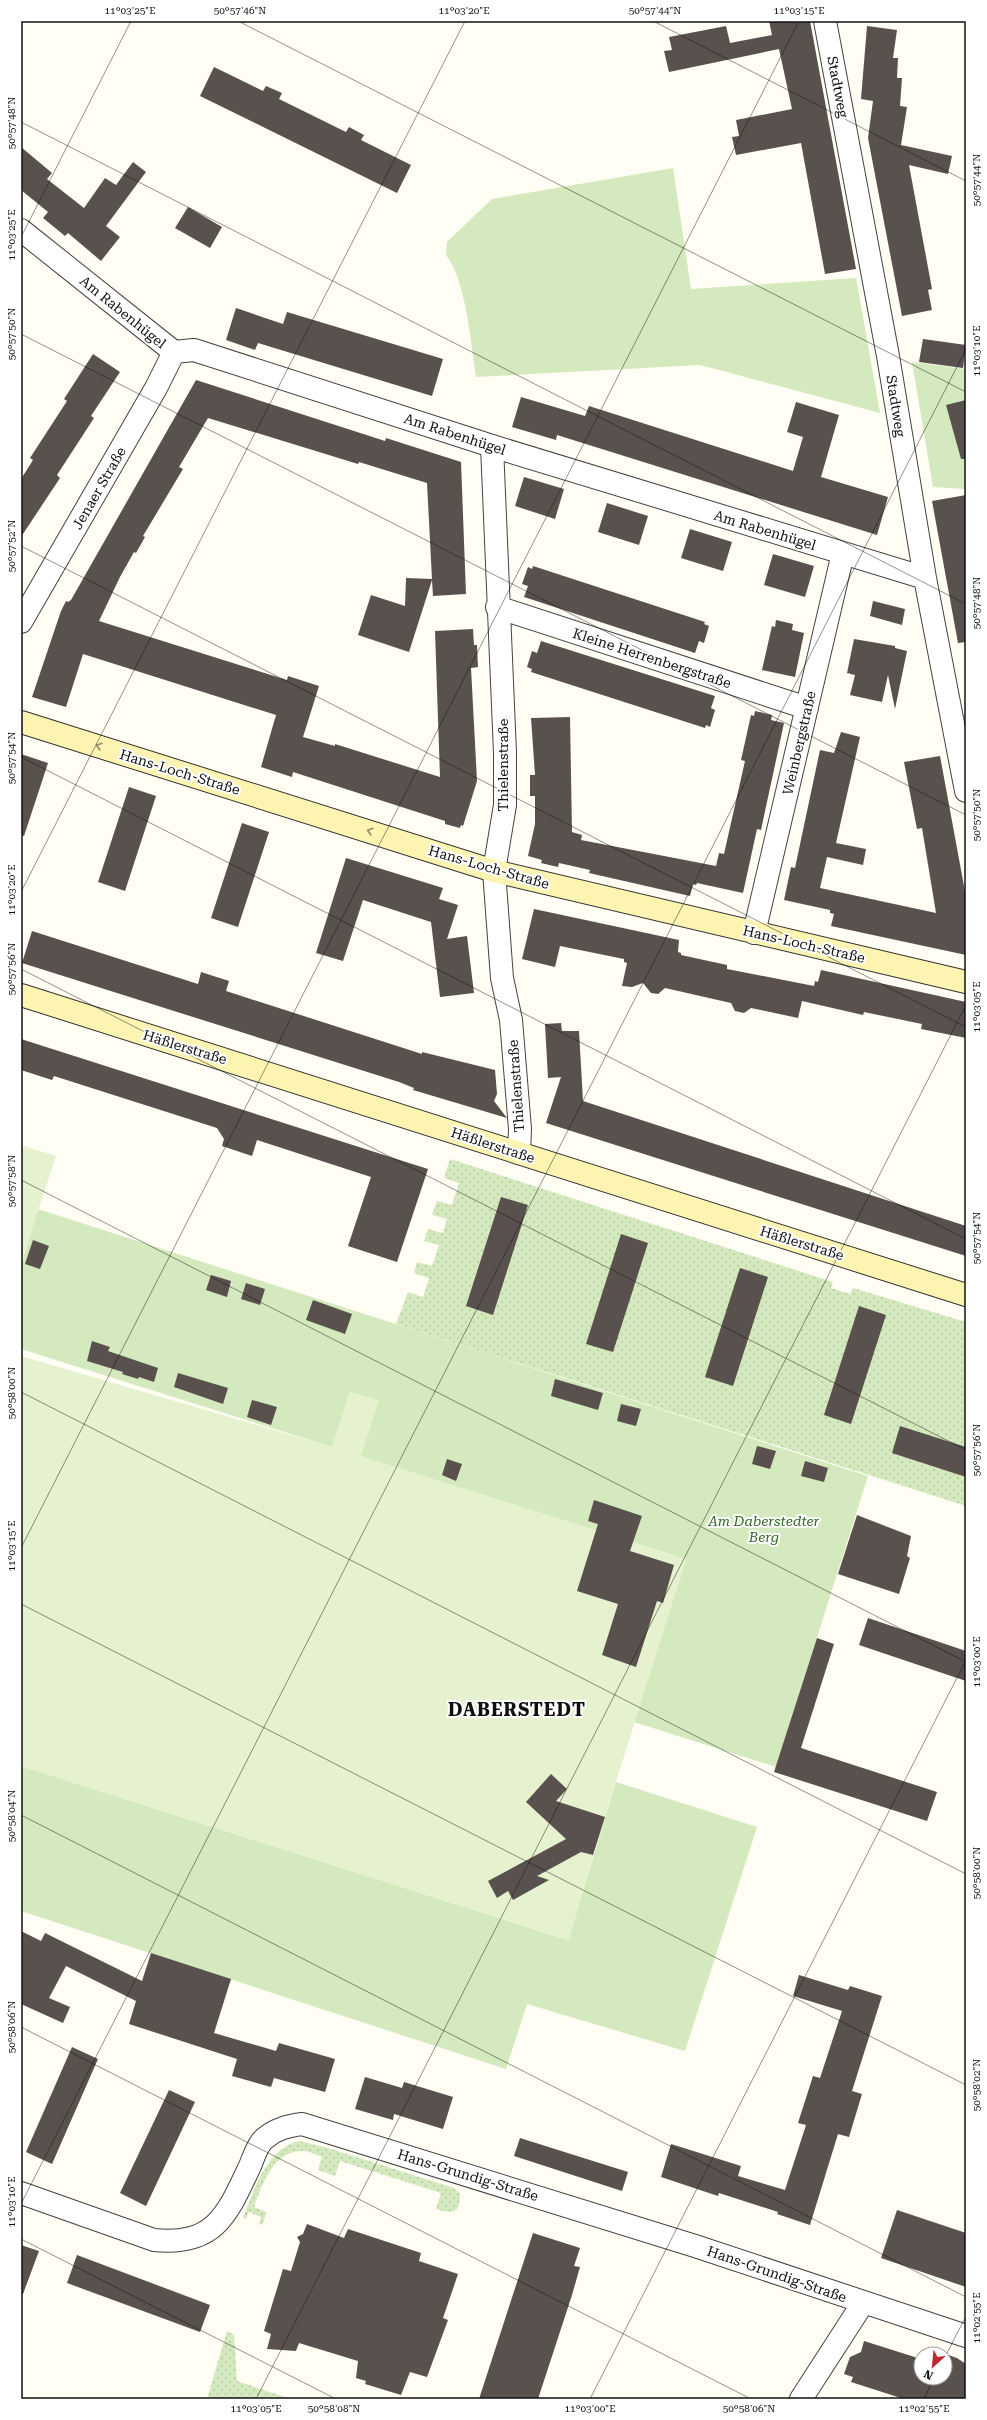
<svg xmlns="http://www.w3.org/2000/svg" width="987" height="2420" font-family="'Roboto Serif',serif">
<defs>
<pattern id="grass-dots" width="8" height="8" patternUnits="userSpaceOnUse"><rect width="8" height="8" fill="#d4e9bd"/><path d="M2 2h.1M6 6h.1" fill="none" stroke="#b5c7a1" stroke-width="1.8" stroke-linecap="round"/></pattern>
</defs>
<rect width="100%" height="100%" fill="#fffdf4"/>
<path fill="url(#grass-dots)" d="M450,1159L833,1282L831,1288L850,1294L853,1288L966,1322V1506L396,1324L408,1292L423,1297L429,1278L414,1273L417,1262L432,1266L439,1245L424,1241L428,1229L443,1233L447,1219L432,1215L437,1201L452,1205L459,1183L444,1178Z
M299,2141L328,2148L454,2188L460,2194C460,2214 453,2214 436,2209L441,2193L340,2161L335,2176L318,2170L322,2157C316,2155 307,2150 301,2151C273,2152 262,2185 254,2207L267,2212L262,2225L259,2224L261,2217L249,2212L246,2219L243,2218C254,2190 266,2149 299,2141Z
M227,2331L234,2335L237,2381L291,2399H207Z"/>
<path fill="#d4e9bd" d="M673,168L691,289L856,278L880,413L700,365L476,377C471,344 466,280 446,255L447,242L492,199Z
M912,362L966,369V489L933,487Z
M38,1209L868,1476L776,1767L634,1722L686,1559L360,1456L378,1400L350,1392L332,1447L21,1349V1265Z
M21,1766L568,1940L616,1782L757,1827L685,2051L527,2004L506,2069L21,1911Z"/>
<path fill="#e5f1cf" d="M21,1145L56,1156L21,1262Z
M21,1356L332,1447L350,1392L379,1400L361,1456L686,1559L593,1855L569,1940L21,1766Z"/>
<path fill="#59514d" d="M769,21H810L856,269L825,274L801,143L736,155L732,137L739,136L736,120L792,109L779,49L669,72L664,51L672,50L669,37L726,26L730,43L772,35Z
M867,26L897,30L893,58H898L897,78H902L900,106L907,107L901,145L952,156L948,174L909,165L932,289L928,290L932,310L902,316L868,138L873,101L861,99Z
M214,67L263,91L266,86L282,93L279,99L346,132L349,127L364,135L361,140L411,165L397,193L200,96Z
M21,147L52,173L47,179L84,208L105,178L116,185L133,162L146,172L106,226L120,237L101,261L68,233L65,236L43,218L48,212L21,190Z
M188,207L222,227L210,248L175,228Z
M236,308L283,324L287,312L443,359L432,396L258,343L255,350L226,340Z
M923,339L966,345L963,368L919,362Z
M93,354L120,372L91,416L94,418L57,475L60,478L21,537V479L33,460L30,458L67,401L64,399Z
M196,380L385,441L386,438L461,462L466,594L433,596L432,580L409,652L358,635L371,595L405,606L406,578L432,579L427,483L359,462L358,464L208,418L179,467L183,469L143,536L145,537L136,553L134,552L120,577L99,621L287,680L288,676L319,686L303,737L335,746V744L440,777L435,631L473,629L474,645H477L478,667L471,668L477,781L463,826L461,825L460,828L445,824V821L293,772L292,777L261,767L276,715L83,654L66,707L32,697L61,611L66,601L68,602L71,600Z
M521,397L585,416L589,406L793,471L803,437L787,432L796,402L839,415L821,477L888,497L877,535L557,435L556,440L512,427Z
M966,400V459H961L946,405Z
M524,477L564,489L555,519L515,506Z
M966,495V642L958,643L932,501Z
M607,503L648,516L639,545L598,532Z
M690,529L732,542L723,571L681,558Z
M773,554L814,566L805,597L764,585Z
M533,566L705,622L704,624L709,626L704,643L699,641L695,653L524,597L528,586L522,584L528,567L532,569Z
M873,601L905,609L902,625L870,616Z
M776,620L793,624L792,630L804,633L795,677L762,670L772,626L775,627Z
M854,639L895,646V648L907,651L895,709L888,675L882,702L850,695L855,675L847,673Z
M541,641L715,696L711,708L715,710L710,727L706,725L705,728L531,672L532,669L527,667L532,651L537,653Z
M755,711L772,715L771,720L784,723L761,830L757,829L743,893L697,883L696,885L693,884L690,896L589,873L590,870L559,863L558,867L541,863L542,860L528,856L535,824V796H530V775H535L531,718L570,717L572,832L582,835L581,840L716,866L719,853L724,854L745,761L741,760L751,715L754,716Z
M841,732L860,737L836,843L866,849L863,865L827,857L820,888L936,913L922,828L917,829L904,762L940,756L966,897V955L831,926L834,914L830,913V910L784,900L791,867L795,868L820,750L834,753Z
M21,754L48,763L24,836L21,835Z
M129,787L156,796L125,891L98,882Z
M242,823L269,832L238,927L211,918Z
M346,858L443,888L439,899L458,905L447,939L467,936L474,993L440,997L431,922L363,900L343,961L316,953Z
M534,909L679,940L678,952L681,953V955L727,965V969L814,986L815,981L818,982L821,970L966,1002V1038L921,1029L922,1024L864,1012L863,1015L802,1001L798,1018L751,1008L744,1013L735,1011L731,1003L665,988L658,994L651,993L643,983L632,987L622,986L627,963L624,962V959L560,946L555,967L522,959Z
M32,931L198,984L201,972L229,981L226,991L422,1054V1052L495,1070L497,1094L494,1101L507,1118L413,1090L414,1088L399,1082L22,963Z
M561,1023L562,1031H579L583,1101L966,1226V1256L546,1123L561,1077L548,1078L545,1024Z
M21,1039L428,1169L397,1262L348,1246L371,1177L257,1140L252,1156L222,1146L224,1139L217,1128L54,1076L52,1080L21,1070Z
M501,1197L528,1205L493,1315L466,1306Z
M621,1234L648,1243L613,1352L586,1344Z
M33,1240L49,1246L40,1269L25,1264Z
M740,1268L768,1277L733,1386L705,1377Z
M211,1275L231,1281L227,1297L206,1290Z
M246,1283L265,1289L260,1305L241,1299Z
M313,1300L352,1314L345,1334L306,1320Z
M859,1306L886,1315L851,1424L824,1415Z
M92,1341L110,1347L108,1351L158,1368L154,1382L139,1377L138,1379L122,1374L123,1372L87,1361Z
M178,1373L228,1388L223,1404L174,1387Z
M555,1379L603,1393L598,1410L551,1396Z
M252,1400L277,1407L271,1425L247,1417Z
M621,1404L641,1409L636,1426L617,1421Z
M900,1426L966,1447V1477L892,1453Z
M757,1446L776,1451L770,1469L752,1464Z
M447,1459L462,1464L456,1481L442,1475Z
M805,1461L828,1468L824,1482L801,1476Z
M594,1500L642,1516L630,1551L674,1565L663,1603L657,1601L636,1667L602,1655L618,1604L577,1591L598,1524L588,1521Z
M857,1515L911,1536L907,1556L910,1558L899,1594L838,1574Z
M868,1618L966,1651V1681L859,1645Z
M817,1638L834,1644L801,1748L937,1792L927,1821L774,1772Z
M551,1774L567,1789L556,1801L605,1817L593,1855L581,1852L537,1876L549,1880L513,1900L508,1891L497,1898L488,1881L566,1839L526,1802Z
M21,1931L41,1941L45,1933L142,1981L151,1953L231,1979L214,2033L276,2051L279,2043L335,2059L325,2092L274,2078L271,2087L232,2076L237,2059L129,2024L136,2001L66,1966L49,1998L70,2007L63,2023L21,2004Z
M799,1975L848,1990L850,1986L882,1996L852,2091L862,2094L849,2137L838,2134L810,2225L777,2214L778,2212L719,2193L718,2196L661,2177L671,2144L741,2166L738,2176L785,2190L806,2125L798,2123L813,2076L820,2078L842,2011L793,1996Z
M72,2047L98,2059L52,2164L26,2152Z
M365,2077L402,2088L404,2082L453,2097L443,2129L394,2114L393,2120L355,2109Z
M169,2090L195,2102L146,2206L120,2193Z
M520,2138L628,2172L622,2191L514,2156Z
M897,2210L966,2233V2287L881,2258Z
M307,2224L344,2238L348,2229L421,2253L419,2261L458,2274L443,2318L448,2320L427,2377L410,2372L401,2395L365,2384L366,2381L356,2378L358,2361L299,2343L296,2351L267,2349L271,2334L264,2331L283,2269L291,2271L300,2242L297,2237L303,2234Z
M533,2233L580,2248L574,2266L580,2267L572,2295L538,2399H479Z
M21,2245L39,2251L23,2294H21Z
M77,2255L210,2305L200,2332L67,2283Z
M864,2341L921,2359V2378H945V2354H930L931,2349L957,2358L966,2364V2399H904L851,2382L853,2377L844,2374L850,2357L861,2352Z"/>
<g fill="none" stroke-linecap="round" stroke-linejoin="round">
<defs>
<path id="street" d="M825,21L888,356L925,578L966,791
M21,230L174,352L194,350L492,446L925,578
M492,446L505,753V805L494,871L502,978L511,1020L520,1129L519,1153
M497,607L807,708
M21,622L156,388L174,352
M754,933L843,553
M21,2193L154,2240C215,2246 227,2215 250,2166C253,2159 257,2145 264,2139C275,2129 288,2126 302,2124L695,2246L966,2336
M801,2399L863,2303"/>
<path id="secondary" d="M21,722L494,871L966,982
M21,995L966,1295"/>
</defs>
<use href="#street" stroke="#434343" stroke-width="24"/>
<use href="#secondary" stroke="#323232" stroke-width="24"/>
<use href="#street" stroke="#fff" stroke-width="22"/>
<use href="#secondary" stroke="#fdf4b1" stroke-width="22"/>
</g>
<defs><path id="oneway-chevron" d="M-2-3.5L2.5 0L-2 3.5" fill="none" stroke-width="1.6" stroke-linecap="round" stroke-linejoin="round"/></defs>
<g stroke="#928d69">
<use href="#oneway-chevron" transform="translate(99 746) rotate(-163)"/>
<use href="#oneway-chevron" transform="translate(370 831) rotate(-163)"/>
</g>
<path fill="none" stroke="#101010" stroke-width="1" stroke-opacity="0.45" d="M238,21L966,392M653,21L966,181M21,122L966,604M21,237L131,21M21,334L966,815M21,546L966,1027M21,757L966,1239M21,892L465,21M21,969L966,1450M21,1180L966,1662M21,1392L966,1874M21,1548L799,21M21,1604L966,2085M21,1815L966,2297M21,2027L751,2399M21,2204L966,349M21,2239L336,2399M945,2357L966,2316M256,2399L966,1005M590,2399L966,1660M924,2399L934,2378"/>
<g text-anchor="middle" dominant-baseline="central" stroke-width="4" stroke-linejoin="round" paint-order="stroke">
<g font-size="14" fill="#101010" stroke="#fff">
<text transform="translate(838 87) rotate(79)">Stadtweg</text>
<text transform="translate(123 312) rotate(39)">Am Rabenhügel</text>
<text transform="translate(896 406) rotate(81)">Stadtweg</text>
<text transform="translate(455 434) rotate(18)">Am Rabenhügel</text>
<text transform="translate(99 488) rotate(-60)">Jenaer Straße</text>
<text transform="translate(765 530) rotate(17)">Am Rabenhügel</text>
<text transform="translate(652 658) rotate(18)">Kleine Herrenbergstraße</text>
<text transform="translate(799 743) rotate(-77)">Weinbergstraße</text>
<text transform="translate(503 765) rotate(-90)">Thielenstraße</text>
<text transform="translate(180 772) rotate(17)">Hans-Loch-Straße</text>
<text transform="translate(489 867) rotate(16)">Hans-Loch-Straße</text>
<text transform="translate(804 944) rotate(13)">Hans-Loch-Straße</text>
<text transform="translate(185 1047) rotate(17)">Häßlerstraße</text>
<text transform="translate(516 1086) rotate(-94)">Thielenstraße</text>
<text transform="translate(493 1145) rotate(18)">Häßlerstraße</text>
<text transform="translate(802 1243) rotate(17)">Häßlerstraße</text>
<text transform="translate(468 2175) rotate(17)">Hans-Grundig-Straße</text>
<text transform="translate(777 2274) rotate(19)">Hans-Grundig-Straße</text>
</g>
<g font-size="14" font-style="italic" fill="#306821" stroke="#fff">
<text x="764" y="1521">Am Daberstedter<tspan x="764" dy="16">Berg</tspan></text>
</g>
<g font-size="18" font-weight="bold" letter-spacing="1" fill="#101010" stroke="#fff">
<text x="517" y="1709">DABERSTEDT</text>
</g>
</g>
<rect width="987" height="2420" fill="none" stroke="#ffffff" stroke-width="44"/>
<g transform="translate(933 2366) rotate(207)"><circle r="19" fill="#ffffff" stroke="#9f9f9f"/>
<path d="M0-3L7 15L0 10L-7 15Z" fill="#be2a32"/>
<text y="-6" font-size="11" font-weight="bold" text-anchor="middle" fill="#101010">N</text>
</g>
<rect x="22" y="22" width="943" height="2376" fill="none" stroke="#101010" stroke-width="1.5"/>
<g font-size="10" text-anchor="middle" fill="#101010">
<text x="130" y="14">11°03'25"E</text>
<text x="240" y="14">50°57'46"N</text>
<text x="464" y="14">11°03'20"E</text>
<text x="655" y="14">50°57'44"N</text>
<text x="799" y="14">11°03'15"E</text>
<text transform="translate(11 123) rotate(-90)" y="4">50°57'48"N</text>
<text transform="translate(976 180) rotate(-90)" y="4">50°57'44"N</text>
<text transform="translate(11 235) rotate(-90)" y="4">11°03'25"E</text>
<text transform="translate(11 334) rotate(-90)" y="4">50°57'50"N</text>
<text transform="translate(976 351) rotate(-90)" y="4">11°03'10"E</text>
<text transform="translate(11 546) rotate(-90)" y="4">50°57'52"N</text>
<text transform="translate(976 603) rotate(-90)" y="4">50°57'48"N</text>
<text transform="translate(11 758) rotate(-90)" y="4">50°57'54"N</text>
<text transform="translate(976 815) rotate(-90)" y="4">50°57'50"N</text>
<text transform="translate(11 890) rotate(-90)" y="4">11°03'20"E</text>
<text transform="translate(11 969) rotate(-90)" y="4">50°57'56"N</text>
<text transform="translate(976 1007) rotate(-90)" y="4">11°03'05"E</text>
<text transform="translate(11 1181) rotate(-90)" y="4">50°57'58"N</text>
<text transform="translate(976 1238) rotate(-90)" y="4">50°57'54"N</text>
<text transform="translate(11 1393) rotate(-90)" y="4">50°58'00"N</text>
<text transform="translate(976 1450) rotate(-90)" y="4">50°57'56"N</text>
<text transform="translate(11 1546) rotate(-90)" y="4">11°03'15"E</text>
<text transform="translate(976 1662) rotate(-90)" y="4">11°03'00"E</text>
<text transform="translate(11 1816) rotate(-90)" y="4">50°58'04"N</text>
<text transform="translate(976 1873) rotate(-90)" y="4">50°58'00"N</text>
<text transform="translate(11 2027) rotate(-90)" y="4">50°58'06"N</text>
<text transform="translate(976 2085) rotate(-90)" y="4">50°58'02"N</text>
<text transform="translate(11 2202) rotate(-90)" y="4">11°03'10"E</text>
<text transform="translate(976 2318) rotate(-90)" y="4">11°02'55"E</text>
<text x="256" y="2412">11°03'05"E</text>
<text x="334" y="2412">50°58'08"N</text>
<text x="590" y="2412">11°03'00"E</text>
<text x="749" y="2412">50°58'06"N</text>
<text x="924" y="2412">11°02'55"E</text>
</g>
</svg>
